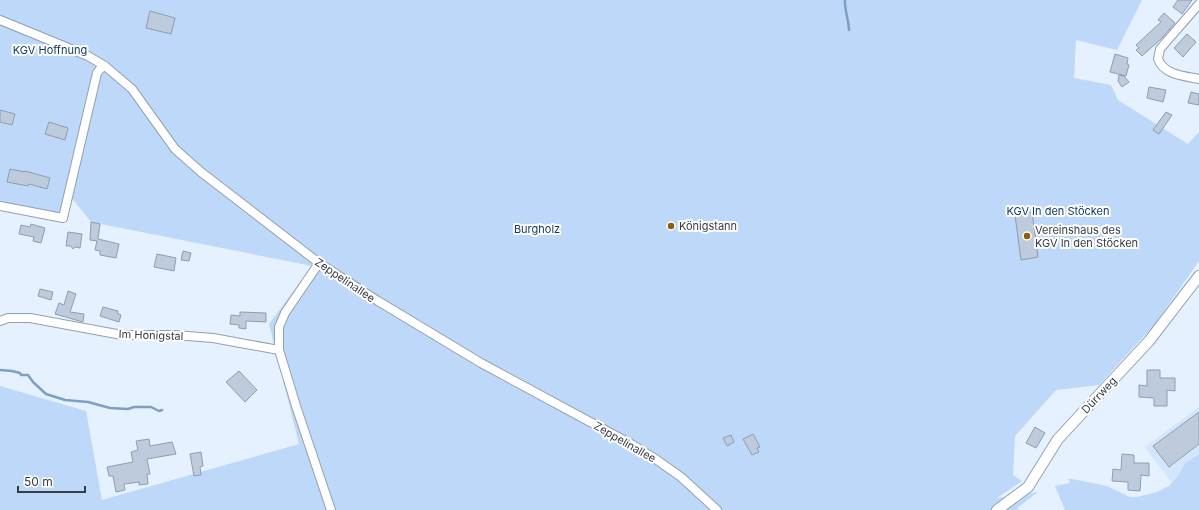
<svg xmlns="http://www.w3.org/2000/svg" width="1199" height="510" font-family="Inter,sans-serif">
<rect width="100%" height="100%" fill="#e5f1ff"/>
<path fill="#d2e6fd" d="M1199,407V453L1185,463L1178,476L1172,483L1145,447Z"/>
<path fill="#bdd8f8" d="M0,0H1142L1117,50L1076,40L1074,78L1111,85L1118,100L1188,144L1199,132V261L1155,324L1099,385L1056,390L1015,436L1013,475L1022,481L997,498L1038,492L1017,508L1018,510H0V386L86,411L102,500L299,444L269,324L312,266L91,222L71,197L66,220L0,209Z
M1199,454V510H1065L1055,486L1070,483L1068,479H1072L1107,486L1130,497H1137L1157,492L1169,486L1178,476L1185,463Z"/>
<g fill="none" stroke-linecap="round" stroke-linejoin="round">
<path stroke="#7e9fc4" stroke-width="2.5" d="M845,0C844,7 849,22 849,30
M0,370L12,371L20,373L21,375H28L33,382L46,394L65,400L88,402L110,408L128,409L134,407H151L159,411L162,410"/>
</g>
<path fill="#bdcbdc" stroke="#8f9dad" d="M1178,0H1192L1182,14L1173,7Z
M150,11L175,18L171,34L146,28Z
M1164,13L1175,23L1162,38L1142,56L1136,50L1139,48L1136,45L1161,22L1158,20Z
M1187,34L1196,42L1183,57L1174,48Z
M1115,54L1128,58L1127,64L1129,65L1126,76L1110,72Z
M1119,75L1124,76L1129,82L1122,87L1118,81Z
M1149,87L1166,90L1163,102L1147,98Z
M1191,92L1199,94V105L1188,103Z
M0,110L15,114L12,125L0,122Z
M1166,112L1172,115L1159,134L1153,130Z
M49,122L68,128L65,140L45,134Z
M10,169L25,172V171L50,178L47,189L29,184L28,186L7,182Z
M1032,212L1038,257L1021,260L1015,215Z
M91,222L100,224L98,239L119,244L116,258L100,255V251L95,250L97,241L90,240Z
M31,224L45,228L41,243L33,241L34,237L19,234L21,225L30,227Z
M68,232L82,234L80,248L75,247L73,249L71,246H66Z
M183,251L191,253L189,261L181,260Z
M157,254L176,258L174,271L154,267Z
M40,289L53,292L51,300L38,296Z
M68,291L76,294L70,312L84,314L83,322L55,314L59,303L64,305Z
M103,307L118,311L117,313L121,315L119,322L100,316Z
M240,312L266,313V322L246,321V329L239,328V325L230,324L231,315L240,316Z
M1147,370H1160V378H1175V391L1167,390V406H1154V398L1139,397V385L1147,386Z
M239,371L257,390L245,402L226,382Z
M1199,412V444L1169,467L1153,446Z
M1035,427L1045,433L1036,448L1026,443Z
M753,434L760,447L757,448L759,452L752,455L743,439Z
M731,435L734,442L727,446L723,438Z
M149,439L150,446L172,442L176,454L147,459L150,474H147L148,484L139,485V482L124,484L125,490L116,492L113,476H109L107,467L133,462L131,452L138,450L136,441Z
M201,452L203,466L200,467L201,475L194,476L190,454Z
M1122,454L1134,455V463H1149V476L1141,475L1140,491L1128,490V482L1112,481L1113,469L1121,470Z"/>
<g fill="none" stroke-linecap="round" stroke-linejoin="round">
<defs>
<path id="minor" d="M1199,4L1160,49L1158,59C1164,75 1184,76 1199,79
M0,20L88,56L105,66L132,89L175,149L201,172L319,263L378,301L481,363L631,444L657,460L681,477L717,510
M0,206L63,218L97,73L100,69L105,66
M319,263L285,313L279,327V350L296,406L331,510
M0,321L8,318H30L122,335H175L213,338L279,350"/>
<path id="tertiary" d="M997,510L1028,487L1058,439L1149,341L1199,276"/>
</defs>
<use href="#minor" stroke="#92a0b0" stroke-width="10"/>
<use href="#tertiary" stroke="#92a0b0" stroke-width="12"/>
<use href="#minor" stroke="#fff" stroke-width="8"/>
<use href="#tertiary" stroke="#fff" stroke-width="10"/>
</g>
<g fill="#8e5d09" stroke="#fff" stroke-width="1.5">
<circle cx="671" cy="226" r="4"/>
<circle cx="1027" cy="236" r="4"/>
</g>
<g text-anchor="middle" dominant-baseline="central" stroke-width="4" stroke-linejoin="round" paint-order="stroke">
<g font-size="11" fill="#0f365e" stroke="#fff">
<text x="50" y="50">KGV Hoffnung</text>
<text x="1058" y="211">KGV In den Stöcken</text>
<text x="537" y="229">Burgholz</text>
</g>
<g font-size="11" fill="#373c43" stroke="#fff" text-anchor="start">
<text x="679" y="226">Königstann</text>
<text x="1035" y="230">Vereinshaus des<tspan x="1035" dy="13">KGV In den Stöcken</tspan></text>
</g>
<g font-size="11" fill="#373c43" stroke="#fff">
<text transform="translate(345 280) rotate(34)">Zeppelinallee</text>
<text transform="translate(151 335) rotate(2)">Im Honigstal</text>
<text transform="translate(1099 395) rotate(-47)">Dürrweg</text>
<text transform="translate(625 442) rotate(30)">Zeppelinallee</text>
</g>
</g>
<path d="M18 486v6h67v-6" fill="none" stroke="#373c43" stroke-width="2"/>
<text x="24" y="486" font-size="12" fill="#373c43" stroke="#ffffff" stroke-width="3" paint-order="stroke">50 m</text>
</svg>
